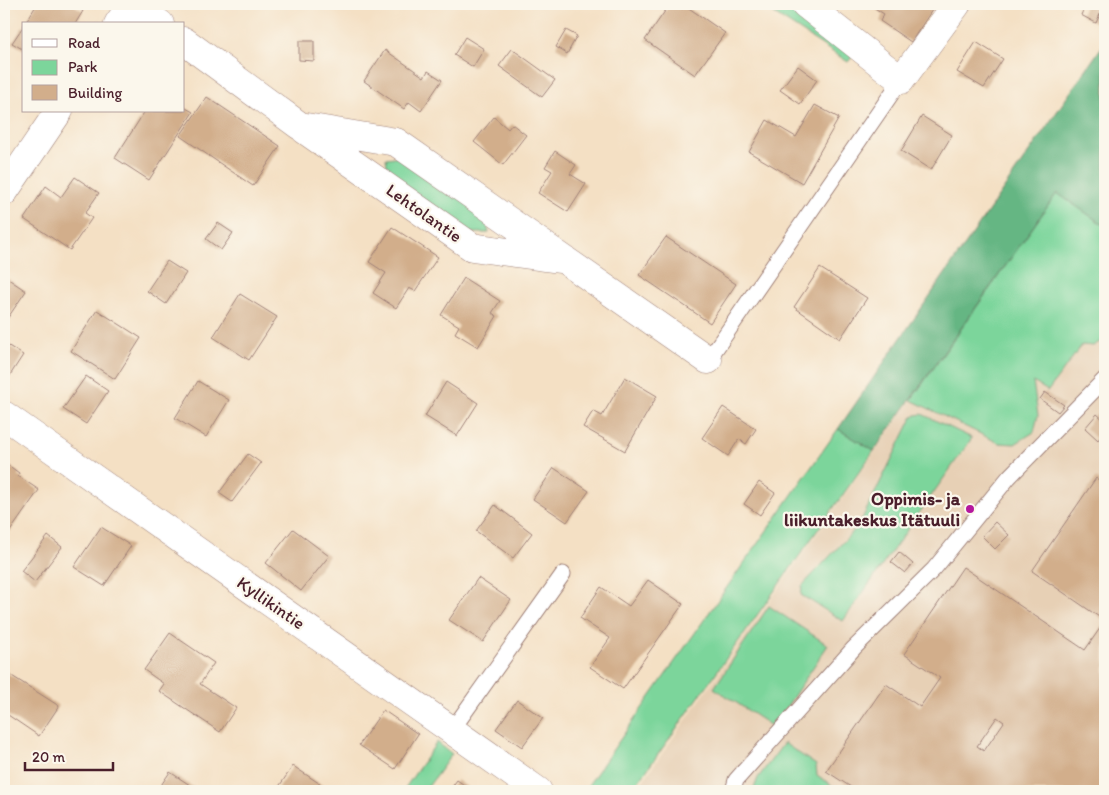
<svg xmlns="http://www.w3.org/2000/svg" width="1109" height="795" font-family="Itim,sans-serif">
<rect width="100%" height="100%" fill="#fbf7ec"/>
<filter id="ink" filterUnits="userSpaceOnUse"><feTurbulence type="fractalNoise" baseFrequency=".02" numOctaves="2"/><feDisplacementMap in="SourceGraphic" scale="10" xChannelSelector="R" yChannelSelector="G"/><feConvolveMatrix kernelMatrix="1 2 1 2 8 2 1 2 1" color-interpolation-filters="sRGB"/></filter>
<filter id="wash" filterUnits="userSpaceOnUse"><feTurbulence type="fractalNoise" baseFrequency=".0096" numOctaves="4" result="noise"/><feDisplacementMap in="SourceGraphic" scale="20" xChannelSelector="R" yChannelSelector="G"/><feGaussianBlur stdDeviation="1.12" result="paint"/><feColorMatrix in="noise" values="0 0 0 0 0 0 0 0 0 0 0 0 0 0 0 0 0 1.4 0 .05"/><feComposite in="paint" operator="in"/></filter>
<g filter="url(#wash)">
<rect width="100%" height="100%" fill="#f4e0c4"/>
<path fill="#e7d0b5" d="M1057,193L1105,226V791H636Z"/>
<path fill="#7cd59b" stroke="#637a63" d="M759,4H788L853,56L848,62Z
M401,156L484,212L489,233H467L388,175L386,158Z
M1057,193L1105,226V339L1093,346L1082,345L1048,391L1033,382L1038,415L1034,432L1015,444L999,443L911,400Z
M922,414L972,438L843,621L801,595L802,586L859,525L912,418L916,415Z
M838,429L874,451L632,791H584Z
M769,606L828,645L773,727L714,688Z
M437,742L452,754L425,791H403Z
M784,743L816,765L817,775L840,791H753L758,778Z"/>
<path fill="#65b683" stroke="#586a57" d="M1105,42V226L1057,193L874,451L838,429Z"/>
<g id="blocks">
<path fill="#d2ae8b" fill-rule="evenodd" d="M37,4H72L83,11L75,24H25Z
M670,4H683L725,33L695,75L645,40Z
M874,4H928L934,7L911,42L880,21L884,14L873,7Z
M1086,4H1094L1103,8L1096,23L1081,15Z
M24,25V50L12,43Z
M566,30L577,36L567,54L556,47Z
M465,37L484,49L473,67L454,55Z
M299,41H314V61L299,60Z
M976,42L1003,59L984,88L957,72Z
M512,49L555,80L542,97L499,66Z
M385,50L424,77L428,71L442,80L421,111L409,102L404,109L364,81Z
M798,66L817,80L800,104L780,90Z
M207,97L280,146L253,186L180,136Z
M815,105L839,118L802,183L749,152L767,120L796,137Z
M184,107L193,112L149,180L115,158L145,111H184Z
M922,116L952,135L931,170L901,151Z
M494,117L508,129L512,124L526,135L503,165L474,142Z
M555,151L576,165L570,174L586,184L568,212L538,193L552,171L545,167Z
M75,177L99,193L85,213L92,218L70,250L24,219L46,186L61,197Z
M218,223L233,233L221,250L206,239Z
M392,227L438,257L415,291L409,288L396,308L373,293L386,273L369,262Z
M666,237L736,284L710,323L639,275Z
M167,261L186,273L166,304L147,291Z
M820,268L867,298L840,339L794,307Z
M4,276L26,291L7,319L4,317Z
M464,278L500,301L492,313L497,316L478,347L455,333L459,326L441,315Z
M240,294L277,317L249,360L213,337Z
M97,310L141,338L115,379L71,351Z
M4,343L23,355L5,383L4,382Z
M86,376L108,391L86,424L63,409Z
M625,377L657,396L625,451L583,427L593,411L602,416Z
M198,381L229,400L206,437L175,418Z
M446,382L478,403L457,436L425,416Z
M1045,392L1064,405L1058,412L1040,399Z
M723,407L756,429L746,444L739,439L728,456L702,438Z
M1097,414L1105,421V431L1098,440L1085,428Z
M248,454L261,463L232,502L219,493Z
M4,462L19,473L18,476L39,490L4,540Z
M554,468L589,491L567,522L533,499Z
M1096,478L1105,484V791H857L826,771L886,684L920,707L940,678L904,654L963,567L1085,650L1105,621L1032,571ZM997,717L1004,722L984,751L977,746Z
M759,482L775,493L760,515L744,504Z
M495,505L532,533L513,558L476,531Z
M995,522L1009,535L995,549L982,536Z
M101,527L131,546L104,586L74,567Z
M293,529L329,556L301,591L266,563Z
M48,536L62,547L35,582L21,571Z
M899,552L913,564L905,573L891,562Z
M478,578L511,600L483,642L449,620Z
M648,580L683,604L623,689L590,667L610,638L580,618L601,587L629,606Z
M170,633L214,663L200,684L236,708L220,732L159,691L164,684L144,670Z
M4,671L59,706L39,736L8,715L4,721Z
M517,700L543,718L522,747L496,729Z
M383,710L418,734L395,769L359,745Z
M293,766L331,791H284L278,788Z
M170,772L199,791H157Z
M457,780L473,791H449Z"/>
</g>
</g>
<g filter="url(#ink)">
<use href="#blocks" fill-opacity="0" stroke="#9f8078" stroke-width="1"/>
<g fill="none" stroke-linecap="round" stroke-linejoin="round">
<defs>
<path id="lane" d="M708,360L901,80
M452,730L563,574
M733,791L736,780L854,648L934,569L1009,477L1105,379"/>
<path id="street" d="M132,4L160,24
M805,4L901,80L957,4
M118,24L132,4
M184,41L300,126L396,142L708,360
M305,130L472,247L559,259
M4,192L59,111
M4,415L538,791"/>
</defs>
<use href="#lane" stroke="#9f8078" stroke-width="17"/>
<use href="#street" stroke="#9f8078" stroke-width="29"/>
<use href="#lane" stroke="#fff" stroke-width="15"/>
<use href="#street" stroke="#fff" stroke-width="28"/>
</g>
</g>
<circle fill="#b5179e" stroke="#fbf7ec" stroke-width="2" cx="970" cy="509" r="5"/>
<g text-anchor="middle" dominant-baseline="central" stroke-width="4.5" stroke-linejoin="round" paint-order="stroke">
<g font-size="18" fill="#4a1f2b" stroke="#fbf7ec">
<text transform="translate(424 213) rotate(35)">Lehtolantie</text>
<text transform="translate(271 603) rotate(35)">Kyllikintie</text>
</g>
<g font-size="18" font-weight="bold" fill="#4a1f2b" stroke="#fbf7ec" text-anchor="end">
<text x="960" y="499">Oppimis- ja<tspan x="960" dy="21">liikuntakeskus Itätuuli</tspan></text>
</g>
</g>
<rect width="1109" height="795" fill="none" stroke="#fbf7ec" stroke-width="20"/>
<rect x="22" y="22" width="162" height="90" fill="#fbf7ec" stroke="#b4a19f"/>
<rect x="32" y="39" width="25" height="8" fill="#ffffff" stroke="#b4a19f"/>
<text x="68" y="48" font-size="15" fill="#4a1f2b">Road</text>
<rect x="32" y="60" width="25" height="15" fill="#7cd59b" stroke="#b4a19f"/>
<text x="68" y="72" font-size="15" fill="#4a1f2b">Park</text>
<rect x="32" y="85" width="25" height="15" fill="#d2ae8b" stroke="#b4a19f"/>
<text x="68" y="98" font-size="15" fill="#4a1f2b">Building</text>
<path d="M25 762v8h88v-8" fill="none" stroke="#4a1f2b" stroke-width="2.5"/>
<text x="32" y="762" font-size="15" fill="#4a1f2b" stroke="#fbf7ec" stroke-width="4" paint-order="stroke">20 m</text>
</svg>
